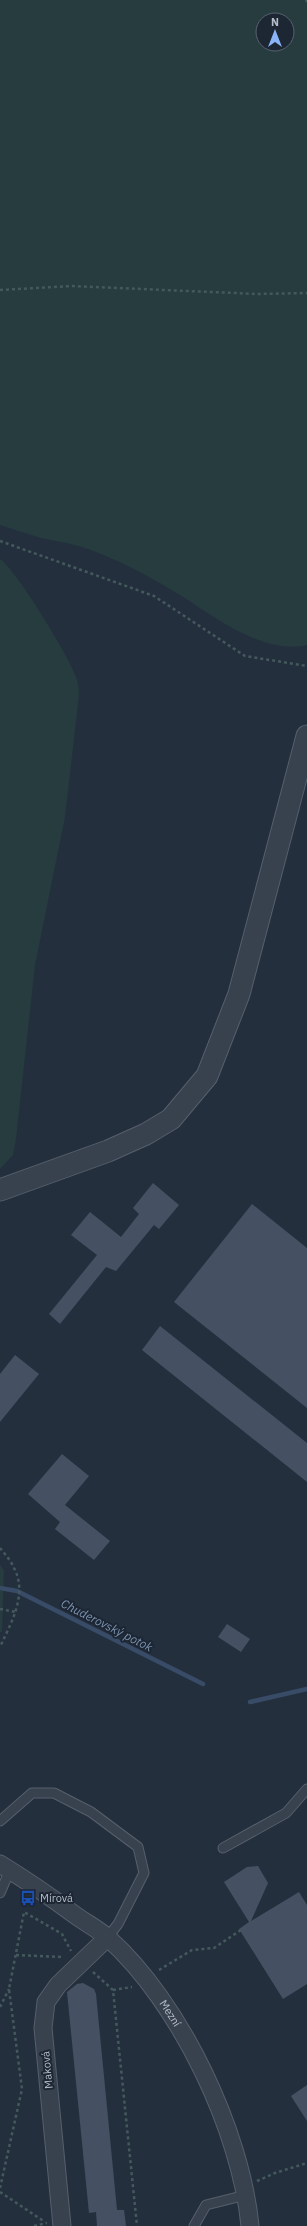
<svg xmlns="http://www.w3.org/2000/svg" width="307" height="2226" font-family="'IBM Plex Sans',sans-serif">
<rect width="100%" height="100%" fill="#242f3e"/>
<path fill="#263c3f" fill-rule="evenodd" d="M0,0H307V645C260,656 208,611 170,589C143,573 115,558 85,548C71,543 55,541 41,538C27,534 13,529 0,525ZM263,20H287V44H263Z
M0,559C15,568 70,658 76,677C78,683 79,689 79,695L65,817L35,965L16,1139L13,1155L0,1169Z
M0,1565L4,1570L2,1632H0Z"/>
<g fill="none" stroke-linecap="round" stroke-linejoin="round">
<path stroke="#394c67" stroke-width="4.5" d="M0,1588L17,1591L203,1684
M250,1702L307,1689"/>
</g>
<path fill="#455162" d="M153,1183L179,1205L159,1229L154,1225L116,1271L106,1267L60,1324L49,1314L97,1255L71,1235L90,1212L121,1237L139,1214L133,1208Z
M252,1204L307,1248V1408L174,1302Z
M160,1326L307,1443V1482L142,1350Z
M15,1355L39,1374L0,1422V1374Z
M62,1454L89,1476L65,1505L110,1541L94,1560L55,1529L60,1522L28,1494Z
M227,1624L250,1639L241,1652L218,1637Z
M258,1866L268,1883L251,1921L299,1892L307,1905V1984L283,1999L239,1929L249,1922L224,1882L247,1867Z
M83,1983L94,1989L96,1994L117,2210H124L126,2226H97L96,2212L89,2213L67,1992L77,1984Z
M307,2085V2121L291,2096Z"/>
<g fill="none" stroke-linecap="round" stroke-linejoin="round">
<defs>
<path id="service" d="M0,1821L32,1793H54L91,1812L138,1847L144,1873L118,1924L107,1938
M223,1848L286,1813L307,1789
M0,1893L10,1870
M194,2226L206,2205L246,2195"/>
<g id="minor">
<path id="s1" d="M0,1864C26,1880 51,1897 75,1915C86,1923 98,1929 108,1938C180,2002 241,2131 250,2226"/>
<path d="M62,2226L43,2028L46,2002L58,1985L107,1938"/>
</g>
<path id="tertiary" d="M0,1190L108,1151L146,1134L171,1119L207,1076L239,994L307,736"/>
</defs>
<use href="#service" stroke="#565f6c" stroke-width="11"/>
<use href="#minor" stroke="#565f6c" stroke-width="19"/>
<use href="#tertiary" stroke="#565f6c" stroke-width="23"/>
<path stroke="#44595c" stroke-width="2.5" stroke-dasharray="3 3" stroke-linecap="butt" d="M306,0L307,2
M0,290L72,286L257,294L307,293
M0,541L154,596L245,656L307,666
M0,1548C5,1554 11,1561 14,1568C28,1594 11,1623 0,1647
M0,1609L16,1612
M16,1955L63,1957
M159,1970L192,1950L214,1948L241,1930
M93,1972L113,1990L137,2226
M113,1990L132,1987
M0,2007L9,1989
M257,2181L275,2173L307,2163
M0,2188L22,2089L9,1989L24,1912L62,1934L71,1951
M0,2192L45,2222
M34,2226L47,2223"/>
<use href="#service" stroke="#38414e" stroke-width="9"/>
<use href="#minor" stroke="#38414e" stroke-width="17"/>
<use href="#tertiary" stroke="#38414e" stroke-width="21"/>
</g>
<defs>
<symbol id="bus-bare" viewBox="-9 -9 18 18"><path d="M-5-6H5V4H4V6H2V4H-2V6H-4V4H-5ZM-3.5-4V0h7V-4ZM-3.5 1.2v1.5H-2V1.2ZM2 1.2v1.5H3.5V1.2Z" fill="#1a4fb4" stroke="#1d2633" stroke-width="2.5" paint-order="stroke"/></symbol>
</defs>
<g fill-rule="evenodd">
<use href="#bus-bare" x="17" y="1887" width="22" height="22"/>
</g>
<g text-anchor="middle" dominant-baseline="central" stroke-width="4" stroke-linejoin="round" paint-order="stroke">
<g font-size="11" fill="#b4bcc9" stroke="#1d2633" text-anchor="start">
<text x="40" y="1898">Mírová</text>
</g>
<g font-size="11" fill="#b4bcc9" stroke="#1d2633">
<text stroke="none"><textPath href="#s1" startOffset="229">Mezní</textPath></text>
<text transform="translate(47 2070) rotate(-95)">Maková</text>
</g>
<g font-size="12" font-style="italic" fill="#7c92b1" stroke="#1d2633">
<text transform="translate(107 1625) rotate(27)">Chuderovský potok</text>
</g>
</g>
<g transform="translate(275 32)"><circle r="19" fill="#1d2633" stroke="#59626f"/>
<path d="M0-3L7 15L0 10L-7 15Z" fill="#8ab4f8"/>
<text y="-6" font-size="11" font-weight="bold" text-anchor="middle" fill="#b4bcc9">N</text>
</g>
</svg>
